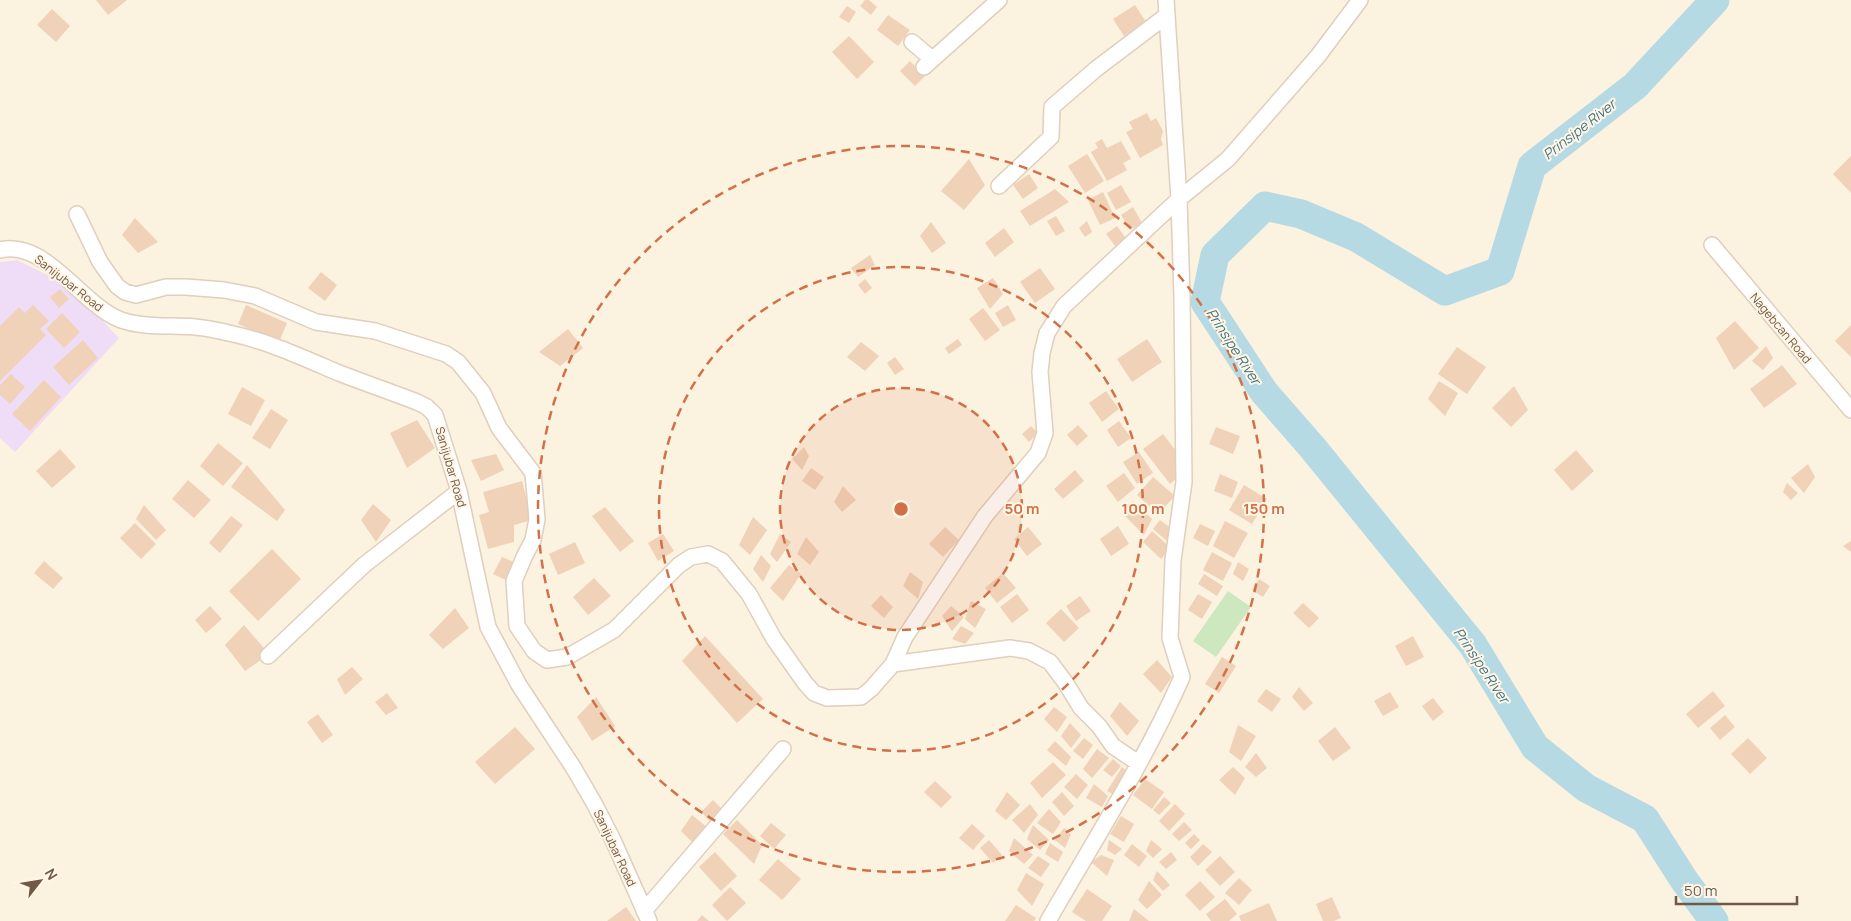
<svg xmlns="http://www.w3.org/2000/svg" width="1851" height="921" font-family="Manrope,sans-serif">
<rect width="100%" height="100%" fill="#fbf2e0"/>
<path fill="#efddf7" d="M17,260L69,286L119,338L15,452L0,438V262Z"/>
<path fill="#cde8bf" d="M1228,591L1251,607L1216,657L1193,641Z"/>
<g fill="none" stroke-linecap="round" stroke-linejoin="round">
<path stroke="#b6dae4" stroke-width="29" d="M1714,921L1684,880L1645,819L1586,788L1535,747L1473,645L1312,447L1264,392L1205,302L1215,255L1265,206L1301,214L1356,237L1445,291L1500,271L1532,166L1635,86L1715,0"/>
</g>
<path fill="#f0d2b8" d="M96,0H127L108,15Z
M865,0H869L877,7L871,15L860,6Z
M1135,5L1146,22L1124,36L1113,19Z
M847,6L856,12L849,23L839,17Z
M52,9L70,26L56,42L37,25Z
M888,15L910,30L898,46L877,30Z
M849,36L874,62L857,79L832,52Z
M910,61L925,76L915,86L900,71Z
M1147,113L1151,121L1156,118L1163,131L1161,139L1163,145L1140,158L1126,132L1133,129L1129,122Z
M1102,139L1107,148L1121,141L1131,159L1123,163L1127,170L1107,181L1091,152L1098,148L1095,143Z
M1087,154L1104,181L1085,193L1068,166Z
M1851,156V193L1833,174Z
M969,159L985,185L964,210L941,191Z
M1029,174L1038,188L1023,199L1013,185Z
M1121,185L1131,202L1116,210L1107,193Z
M1055,189L1069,202L1030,226L1020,211Z
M1103,192L1115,218L1100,225L1088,200Z
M1133,207L1142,223L1130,230L1121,215Z
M1056,216L1065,231L1056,236L1047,221Z
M135,218L158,242L138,253L122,235Z
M1087,221L1092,232L1085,237L1079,228Z
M931,222L946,243L932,253L920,236Z
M1117,226L1127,240L1116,247L1106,234Z
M1004,228L1014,242L995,257L985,243Z
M870,255L875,265L858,277L851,268Z
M1040,268L1055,289L1035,303L1020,282Z
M321,272L337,285L325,301L308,288Z
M993,278L1003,294L990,309L977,288Z
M865,279L872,288L865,294L858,285Z
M60,289L69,299L59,308L50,297Z
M33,305L49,321L40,329L46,335L0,381V326L19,307L25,313Z
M246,305L287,323L279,342L238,324Z
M1008,305L1016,320L1003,327L995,313Z
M983,308L1000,330L985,341L969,319Z
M62,313L80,332L64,348L46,329Z
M1735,321L1759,348L1734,370L1716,338Z
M1851,325V357L1835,341Z
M568,329L583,348L560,366L539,352Z
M958,339L962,345L949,354L945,348Z
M1147,339L1162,362L1132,382L1117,359Z
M83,340L98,358L69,385L53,367Z
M861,342L879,356L865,371L847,357Z
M1766,346L1773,358L1763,370L1752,361Z
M1457,347L1486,367L1467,394L1438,374Z
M895,357L904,369L895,375L887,363Z
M1782,365L1797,384L1764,408L1750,389Z
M11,374L25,387L10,404L0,395V385Z
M44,380L61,397L30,431L12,414Z
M1439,381L1458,393L1445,416L1428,399Z
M1514,386L1528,410L1511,427L1492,408Z
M242,387L265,400L251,426L228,414Z
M1106,391L1119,409L1102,422L1089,403Z
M271,409L288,420L270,449L252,438Z
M417,420L435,448L407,468L390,433Z
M1119,421L1131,438L1118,447L1107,430Z
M1078,425L1088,436L1077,446L1067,435Z
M1031,426L1038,433L1029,442L1022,434Z
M1216,427L1240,436L1233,454L1209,444Z
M1163,434L1180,456V476L1170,484L1143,449Z
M218,443L243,463L223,486L200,466Z
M804,447L809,456L802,470L792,459Z
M60,449L76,467L52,488L36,471Z
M1576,450L1594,471L1572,491L1554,470Z
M1139,452L1153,473L1137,484L1123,462Z
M496,454L504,470L481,481L471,460Z
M1808,464L1815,477L1804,493L1791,478Z
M247,465L285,510L277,521L231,487Z
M811,468L824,477L815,490L802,481Z
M1075,470L1084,481L1063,499L1054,489Z
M1124,473L1135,488L1118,502L1106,486Z
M1220,474L1238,482L1232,498L1214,491Z
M1153,477L1175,496L1158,514L1137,495Z
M188,480L211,500L194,518L172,499Z
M522,481L532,520L514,525V542L488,549L479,515L489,512L483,492Z
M1787,483L1798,493L1791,500L1783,492Z
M1244,485L1267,499L1252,524L1229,510Z
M843,486L856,500L842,512L834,502Z
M1133,501L1152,519L1144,535L1124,515Z
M373,504L391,520L376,542L361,520Z
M144,505L166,530L156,540L136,519Z
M605,507L634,541L620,552L592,516Z
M231,516L243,525L220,553L209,543Z
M753,517L767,530L750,555L739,545Z
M1160,520L1172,529L1168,542L1153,529Z
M1225,521L1248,533L1234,558L1213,546Z
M135,523L156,544L141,559L120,538Z
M1200,524L1215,531L1208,546L1193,538Z
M1118,526L1129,544L1111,556L1100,539Z
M945,527L959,540L943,557L929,544Z
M1028,527L1042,544L1027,556L1014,539Z
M1152,531L1171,548L1161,559L1143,542Z
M663,534L674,551L658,561L648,543Z
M780,534L791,542L777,562L770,554Z
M806,537L819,552L810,565L797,554Z
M1851,541V552L1843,546Z
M575,542L585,563L558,575L549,554Z
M272,549L301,579L258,621L229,591Z
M1212,552L1232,563L1223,581L1203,570Z
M761,555L771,566L763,582L753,569Z
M502,557L514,562L506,580L493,574Z
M44,561L63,578L53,589L34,573Z
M1238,562L1249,569L1243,581L1233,574Z
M789,565L801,574L783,601L770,588Z
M910,572L923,582L918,599L903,586Z
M1003,573L1016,588L997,603L985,588Z
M1204,574L1223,586L1217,596L1198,584Z
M594,578L611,596L588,615L573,597Z
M1259,579L1270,586L1263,597L1252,590Z
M1017,594L1029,610L1012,623L1000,607Z
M1198,594L1212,602L1202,619L1188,610Z
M881,595L893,607L884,618L871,606Z
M1080,596L1091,611L1076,621L1066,606Z
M971,601L986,609L975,628L965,619Z
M1303,603L1319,618L1309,628L1293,613Z
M210,606L222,619L206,633L195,620Z
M951,606L964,617L952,631L942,616Z
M455,608L469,628L443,649L429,635Z
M1061,609L1079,628L1064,642L1046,623Z
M244,625L269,654L245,671L225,645Z
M961,626L974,633L965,644L952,639Z
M705,636L763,699L737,723L682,661Z
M1413,636L1424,657L1406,666L1395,646Z
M1222,657L1236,666L1219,693L1205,684Z
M1157,660L1172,677L1161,693L1143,674Z
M352,667L363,679L345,695L337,679Z
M1299,687L1313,703L1304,711L1292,697Z
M1266,689L1281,699L1272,712L1257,701Z
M1713,691L1725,706L1698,728L1686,714Z
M1390,692L1399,707L1383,716L1374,701Z
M387,693L398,708L386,715L375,702Z
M596,697L615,726L592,741L577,717Z
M1433,698L1444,712L1433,721L1422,706Z
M1120,702L1139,721L1127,736L1110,716Z
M1054,707L1067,717L1057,732L1044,719Z
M318,714L333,735L322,743L307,722Z
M1725,715L1735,727L1720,740L1710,728Z
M1070,723L1081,735L1071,748L1061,736Z
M1238,725L1256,736L1241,761L1229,752Z
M515,727L535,749L495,784L475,762Z
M1335,727L1351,748L1333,761L1318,741Z
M1084,738L1093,745L1083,759L1073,751Z
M1748,738L1767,758L1750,774L1731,754Z
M1055,741L1071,757L1066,766L1047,750Z
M1097,749L1109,758L1092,778L1083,769Z
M1256,753L1267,768L1256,777L1245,767Z
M1113,759L1121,766L1112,777L1103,770Z
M1053,762L1066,775L1042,798L1030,783Z
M1122,767L1130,773L1116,796L1107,791Z
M1233,767L1245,778L1235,795L1219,780Z
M1076,774L1088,785L1077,799L1064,787Z
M1145,779L1164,792L1152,809L1133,795Z
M935,781L952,797L941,808L924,792Z
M1094,784L1108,796L1102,807L1086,798Z
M1007,792L1020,805L1006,820L995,811Z
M1062,792L1074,806L1064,816L1052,802Z
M1164,797L1171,803L1159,815L1153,810Z
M713,800L724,811L712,823L701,812Z
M1030,804L1038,815L1024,833L1012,820Z
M1175,804L1185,814L1169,831L1159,821Z
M1049,809L1061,822L1053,834L1037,823Z
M692,815L707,827L697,847L681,831Z
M1121,816L1134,824L1124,842L1110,834Z
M737,820L762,845L754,864L723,834Z
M1184,822L1192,830L1179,841L1172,834Z
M771,823L786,835L774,849L760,836Z
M972,824L985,836L973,850L959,838Z
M1033,825L1049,840L1040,850L1027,839Z
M1064,828L1071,834L1065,848L1055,840Z
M1194,834L1200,840L1191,849L1185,843Z
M1014,838L1033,855L1024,864L1009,851Z
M989,840L1002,855L993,863L980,848Z
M1109,840L1122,849L1115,855L1107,850Z
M1151,840L1162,849L1153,858L1146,851Z
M1050,843L1063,852L1058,862L1045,854Z
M1132,844L1147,856L1139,867L1124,855Z
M1203,844L1212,852L1198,866L1190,857Z
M715,852L737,876L721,891L699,867Z
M1171,852L1177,860L1166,869L1159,862Z
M1101,855L1114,860L1107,876L1091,862Z
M1038,856L1050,864L1041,877L1028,868Z
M1220,856L1235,872L1220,886L1205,870Z
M778,859L801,879L782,900L759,880Z
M1157,871L1170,885L1163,891L1153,880Z
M1026,873L1044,884L1032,906L1017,890Z
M1239,878L1252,890L1239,905L1225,893Z
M1149,881L1162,895L1147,909L1138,900Z
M1200,881L1215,897L1200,911L1185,895Z
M730,887L746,903L727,921L712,905Z
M1087,889L1112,906L1102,921H1086L1072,912Z
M1332,897L1341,918L1334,921H1323L1316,904Z
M1225,899L1237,914L1229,921H1211L1206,914Z
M1269,903L1277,921H1241L1239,916Z
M1016,905L1036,918L1034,921H1005Z
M626,907L636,921H607Z
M1134,909L1149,921H1129Z
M702,915L709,921H697Z"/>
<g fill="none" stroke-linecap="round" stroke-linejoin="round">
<defs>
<path id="street" d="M912,42L932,59
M924,67L999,0
M999,186L1051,137L1052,107L1096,69L1166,16
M77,214L100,262L117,286L125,292L136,295L166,287H186L224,290L255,296L316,322L375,331L446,354L458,362L483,393L499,428L533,473L537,519L533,540L525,555L514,581L517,626L534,651L547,660L567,657L614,630L679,565L691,557L708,554L722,561L749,594L774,639L805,683L814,693L827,698L861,697L871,689L893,664L905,637L985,516L1038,453L1045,433L1040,372L1042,353L1047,333L1064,306L1179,199L1228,159L1318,56L1360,0
M1712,245L1851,410
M0,250C46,239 81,305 121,320C144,328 170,325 195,327C208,328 221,331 233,334C267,341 306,359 339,373C365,383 391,392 417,402L427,407L435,415L459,491L488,627L519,685L573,767L594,803L613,840L649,921
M268,656L364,565L459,491
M893,664L1010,648L1029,651L1050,662L1065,682L1081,708L1099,726L1113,746L1138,763
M644,911L783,749
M1048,921C1094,841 1145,761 1182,677L1170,638L1173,560L1184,482L1182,297L1179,199L1166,0"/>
</defs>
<use href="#street" stroke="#dfcfbc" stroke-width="18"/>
<use href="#street" stroke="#fff" stroke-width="15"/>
</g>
<circle cx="901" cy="509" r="121" fill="#d27047" fill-opacity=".12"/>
<g fill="none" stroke="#d27047" stroke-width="2.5" stroke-dasharray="9 6">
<circle cx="901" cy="509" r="121"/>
<circle cx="901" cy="509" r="242"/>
<circle cx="901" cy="509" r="363"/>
</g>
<g text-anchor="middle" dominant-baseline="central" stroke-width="4" stroke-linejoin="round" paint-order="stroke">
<g font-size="12" fill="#715948" stroke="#fff6e6">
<text transform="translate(69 283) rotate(38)">Sanijubar Road</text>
<text transform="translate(1781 328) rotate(50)">Nagebcan Road</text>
<text transform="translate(451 467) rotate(74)">Sanijubar Road</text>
<text transform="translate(615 848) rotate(65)">Sanijubar Road</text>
</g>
<g font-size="14" font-style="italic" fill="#437584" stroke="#fff6e6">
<text transform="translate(1579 129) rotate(-38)">Prinsipe River</text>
<text transform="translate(1234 346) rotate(57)">Prinsipe River</text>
<text transform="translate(1482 665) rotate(56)">Prinsipe River</text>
</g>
</g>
<circle cx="901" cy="509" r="8" fill="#d27047" stroke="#fff6e6" stroke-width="2.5"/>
<g font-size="15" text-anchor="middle" font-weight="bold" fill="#d27047" stroke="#fff6e6" stroke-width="4" stroke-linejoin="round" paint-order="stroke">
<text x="1022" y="514">50 m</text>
<text x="1143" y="514">100 m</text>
<text x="1264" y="514">150 m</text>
</g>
<g transform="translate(40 881) rotate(59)" stroke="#fff6e6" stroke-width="4" paint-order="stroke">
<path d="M0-4L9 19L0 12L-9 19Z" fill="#715948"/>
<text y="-8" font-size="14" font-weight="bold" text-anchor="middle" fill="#715948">N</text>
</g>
<path d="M1676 896v8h121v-8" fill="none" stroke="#715948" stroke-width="2.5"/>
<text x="1684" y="896" font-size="15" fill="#715948" stroke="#fff6e6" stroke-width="4" paint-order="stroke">50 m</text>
</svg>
